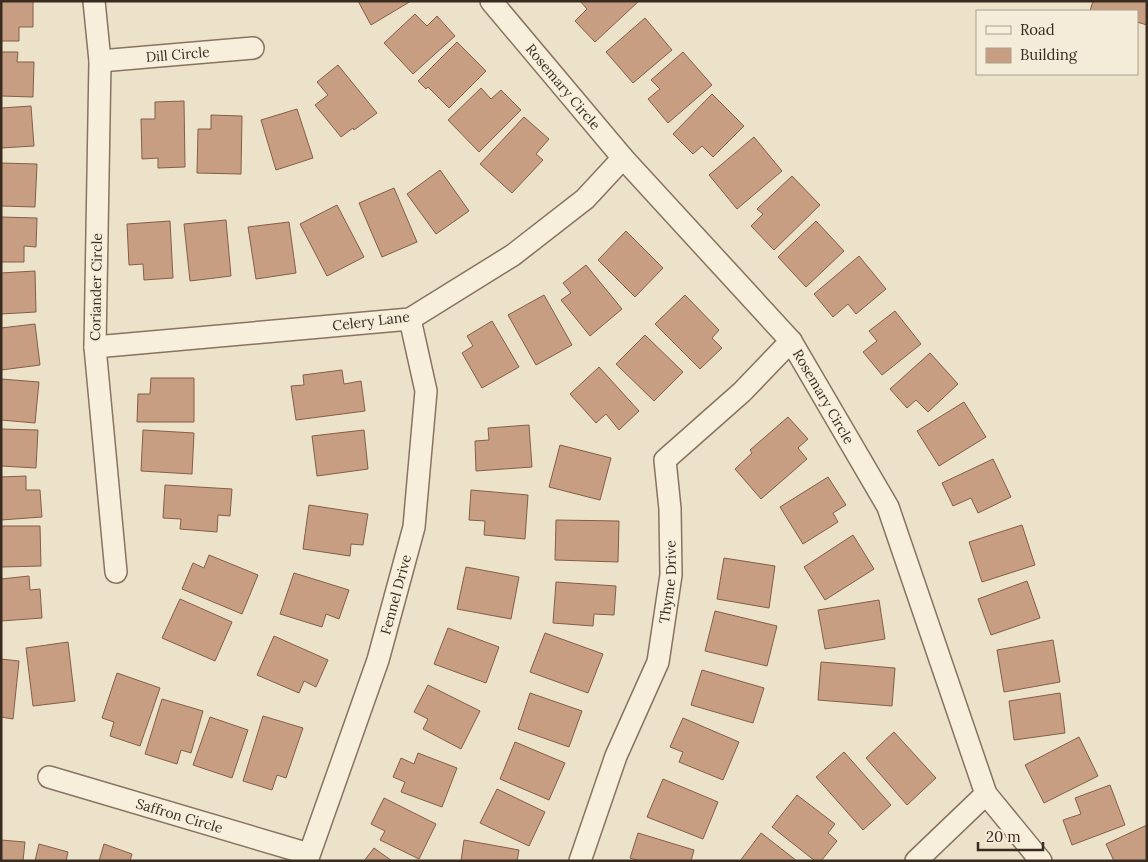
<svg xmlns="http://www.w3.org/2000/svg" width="1148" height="862" font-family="Lora,serif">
<rect width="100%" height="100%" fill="#ece1c9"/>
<path fill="#c79e82" stroke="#845e47" d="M1,1H33V27H19V41H1Z
M358,1H411L371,25Z
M580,1H639L595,42L575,21L587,9Z
M1093,1H1147V25L1137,22V11H1090Z
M415,14L427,26L437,16L455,36L413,74L384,43Z
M645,18L672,50L633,83L606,52Z
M457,42L486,71L449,108L428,87L426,89L418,81Z
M1,52H18L17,62H34L33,97L1,96Z
M683,52L712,85L668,123L648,99L660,89L651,80Z
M338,65L377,113L354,130L353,128L341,137L315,105L328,95L317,82Z
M481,88L491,99L501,90L521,110L479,152L448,120Z
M712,94L744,126L713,157L702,146L693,154L673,134Z
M184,101L185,167L158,168V158L142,159L141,119H155V102Z
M31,106L34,146L1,148V108Z
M297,109L313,158L276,170L261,120Z
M211,115L242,116L241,174L197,173L198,129H211Z
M524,117L549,139L536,154L543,160L512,193L480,164Z
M754,137L782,171L737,209L709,175Z
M1,163L37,164L35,207L1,206Z
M440,170L469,211L436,234L407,194Z
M792,176L820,205L774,250L751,226L763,214L757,209Z
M394,188L417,242L382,257L359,203Z
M337,205L364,257L327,276L300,224Z
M1,217L37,218L36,247L24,246V262H1Z
M226,220L231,276L190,281L184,224Z
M170,221L173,278L144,280L143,264L129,265L127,224Z
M816,221L844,251L806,287L778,257Z
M289,222L296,273L256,279L248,227Z
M626,231L663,268L635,297L598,260Z
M859,256L886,289L856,314L848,304L833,317L814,294Z
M586,265L622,309L590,336L561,300L571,293L563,283Z
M35,271L36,312L1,314V273Z
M544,295L572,345L536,365L508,315Z
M685,295L719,330L712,338L722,348L700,369L655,324Z
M895,311L921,344L882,375L863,352L877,341L869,331Z
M492,321L519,367L482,388L462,353L473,346L467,336Z
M35,324L40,365L1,370V328Z
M645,335L683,372L654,401L616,364Z
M930,353L958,384L928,412L916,400L907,408L890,389Z
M599,367L639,411L619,430L606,414L596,423L570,394Z
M342,370L344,384L361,381L365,411L296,420L291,386L304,385L303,375Z
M151,378H194V422H137L138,394H150Z
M1,379L39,382L35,423L1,420Z
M964,402L986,437L939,466L917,431Z
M788,417L808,439L798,448L807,459L761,499L735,469L752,453L750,450Z
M529,425L532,467L476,471L475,441L489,440L488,428Z
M1,429L38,430L36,468L1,466Z
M143,430L194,433L192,474L141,471Z
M364,430L368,469L317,476L312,436Z
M560,445L611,458L600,500L549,487Z
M993,459L1011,497L978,513L971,498L953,506L942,483Z
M26,476V490H40L42,517L1,520V477Z
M828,477L846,505L833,513L838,522L803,544L780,507Z
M165,485L232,489L230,516L218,515L217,532L180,529L181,519L163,518Z
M471,490L528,495L525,539L484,535L485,521L469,520Z
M309,505L368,514L363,545L351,544L350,556L303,549Z
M556,520L619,521L618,562L555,560Z
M1022,525L1035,565L982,582L969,542Z
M1,526H40L41,566L1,567Z
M853,535L874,569L825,600L804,567Z
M209,555L258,575L242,614L182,589L193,563L204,568Z
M724,558L775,566L769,608L717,599Z
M466,567L519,577L511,619L457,609Z
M294,573L349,590L339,619L326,614L322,627L280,614Z
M29,576L30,590L40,589L42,618L1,621V579Z
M1027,581L1040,618L991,635L978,599Z
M556,582L616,586L614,615L594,614L593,626L553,623Z
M180,599L232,622L215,661L162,638Z
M879,600L885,639L825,649L818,610Z
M715,611L777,626L767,666L705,651Z
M448,628L499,647L486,683L434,664Z
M545,633L603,654L588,693L530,672Z
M274,636L328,660L316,687L304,681L299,693L257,675Z
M1053,640L1060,682L1004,692L997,650Z
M68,642L75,701L33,706L26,648Z
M1,659L19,661L13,719L1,717Z
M821,662L895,668L892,706L818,700Z
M702,670L764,688L753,723L691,705Z
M117,673L160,688L140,746L110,736L114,722L102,718Z
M428,685L480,711L461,749L423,729L428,719L414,712Z
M530,693L582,711L569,747L518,729Z
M1060,693L1065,733L1014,740L1009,701Z
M162,699L203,711L191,753L181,750L177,764L145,754Z
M263,716L303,728L286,778L277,775L272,790L243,781Z
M210,717L248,730L232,778L193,765Z
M683,718L739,742L723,780L679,762L683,752L670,747Z
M894,732L936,778L907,805L866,758Z
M1079,737L1098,776L1044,803L1025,765Z
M515,742L565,763L549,800L500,779Z
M844,752L891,805L863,830L816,777Z
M418,753L457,768L442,807L401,792L405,782L393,777L401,758L414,764Z
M663,779L718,802L703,839L647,817Z
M1110,785L1125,825L1072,845L1063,820L1081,814L1075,798Z
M497,789L545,812L529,846L480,823Z
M797,795L835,824L828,833L837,841L821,861H815L772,827Z
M384,798L436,824L419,859L380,840L385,831L371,824Z
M1147,825V861H1114L1106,844Z
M638,833L694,850L691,861H640L630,858Z
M761,833L797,861H740Z
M1,840L25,842L23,861H1Z
M464,840L519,850L517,861H461Z
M39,844L68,852L66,861H35Z
M104,844L132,854L130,861H99Z
M374,848L392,861H364Z"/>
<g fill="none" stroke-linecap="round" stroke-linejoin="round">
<defs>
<g id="street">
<path d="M94,1L100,61L95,347L116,572"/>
<path id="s1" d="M491,1L623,158L791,341L888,507L986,794L1041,861"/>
<path id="s2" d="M100,61L253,48"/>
<path d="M95,347L410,319L513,255L585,199L623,158"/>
<path id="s3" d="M49,777L309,854"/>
<path id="s4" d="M307,861L378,660L414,527L426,391L410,319"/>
<path id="s5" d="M580,861L616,756L658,662L671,575L670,509L665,460L742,392L791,341"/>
<path d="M916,861L986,794"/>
</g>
</defs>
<use href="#street" stroke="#87745f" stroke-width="24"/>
<use href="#street" stroke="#f7eedc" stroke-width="21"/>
</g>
<g text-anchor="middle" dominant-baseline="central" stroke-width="4" stroke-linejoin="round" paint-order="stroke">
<g font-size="14" fill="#382c21" stroke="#f4ebd8">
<text stroke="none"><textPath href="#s2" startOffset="78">Dill Circle</textPath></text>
<text stroke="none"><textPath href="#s1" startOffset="112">Rosemary Circle</textPath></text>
<text transform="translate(96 287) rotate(-89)">Coriander Circle</text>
<text transform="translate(371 321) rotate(-7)">Celery Lane</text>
<text stroke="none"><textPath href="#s1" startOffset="518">Rosemary Circle</textPath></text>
<text stroke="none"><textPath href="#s5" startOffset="295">Thyme Drive</textPath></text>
<text stroke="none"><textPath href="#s4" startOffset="281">Fennel Drive</textPath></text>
<text stroke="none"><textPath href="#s3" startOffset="136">Saffron Circle</textPath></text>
</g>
</g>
<rect width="1148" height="862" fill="none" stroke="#382c21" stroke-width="5"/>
<rect x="976" y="10" width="162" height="65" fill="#f4ebd8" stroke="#a99f8f"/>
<rect x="986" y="26" width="25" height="8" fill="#f7eedc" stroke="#a99f8f"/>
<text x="1020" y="35" font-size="15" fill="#382c21">Road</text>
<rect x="986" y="48" width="25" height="15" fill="#c79e82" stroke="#a99f8f"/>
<text x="1020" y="60" font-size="15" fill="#382c21">Building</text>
<path d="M978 842v8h65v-8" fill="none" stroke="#382c21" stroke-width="2.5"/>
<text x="986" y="842" font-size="15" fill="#382c21" stroke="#f4ebd8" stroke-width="4" paint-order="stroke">20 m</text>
</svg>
